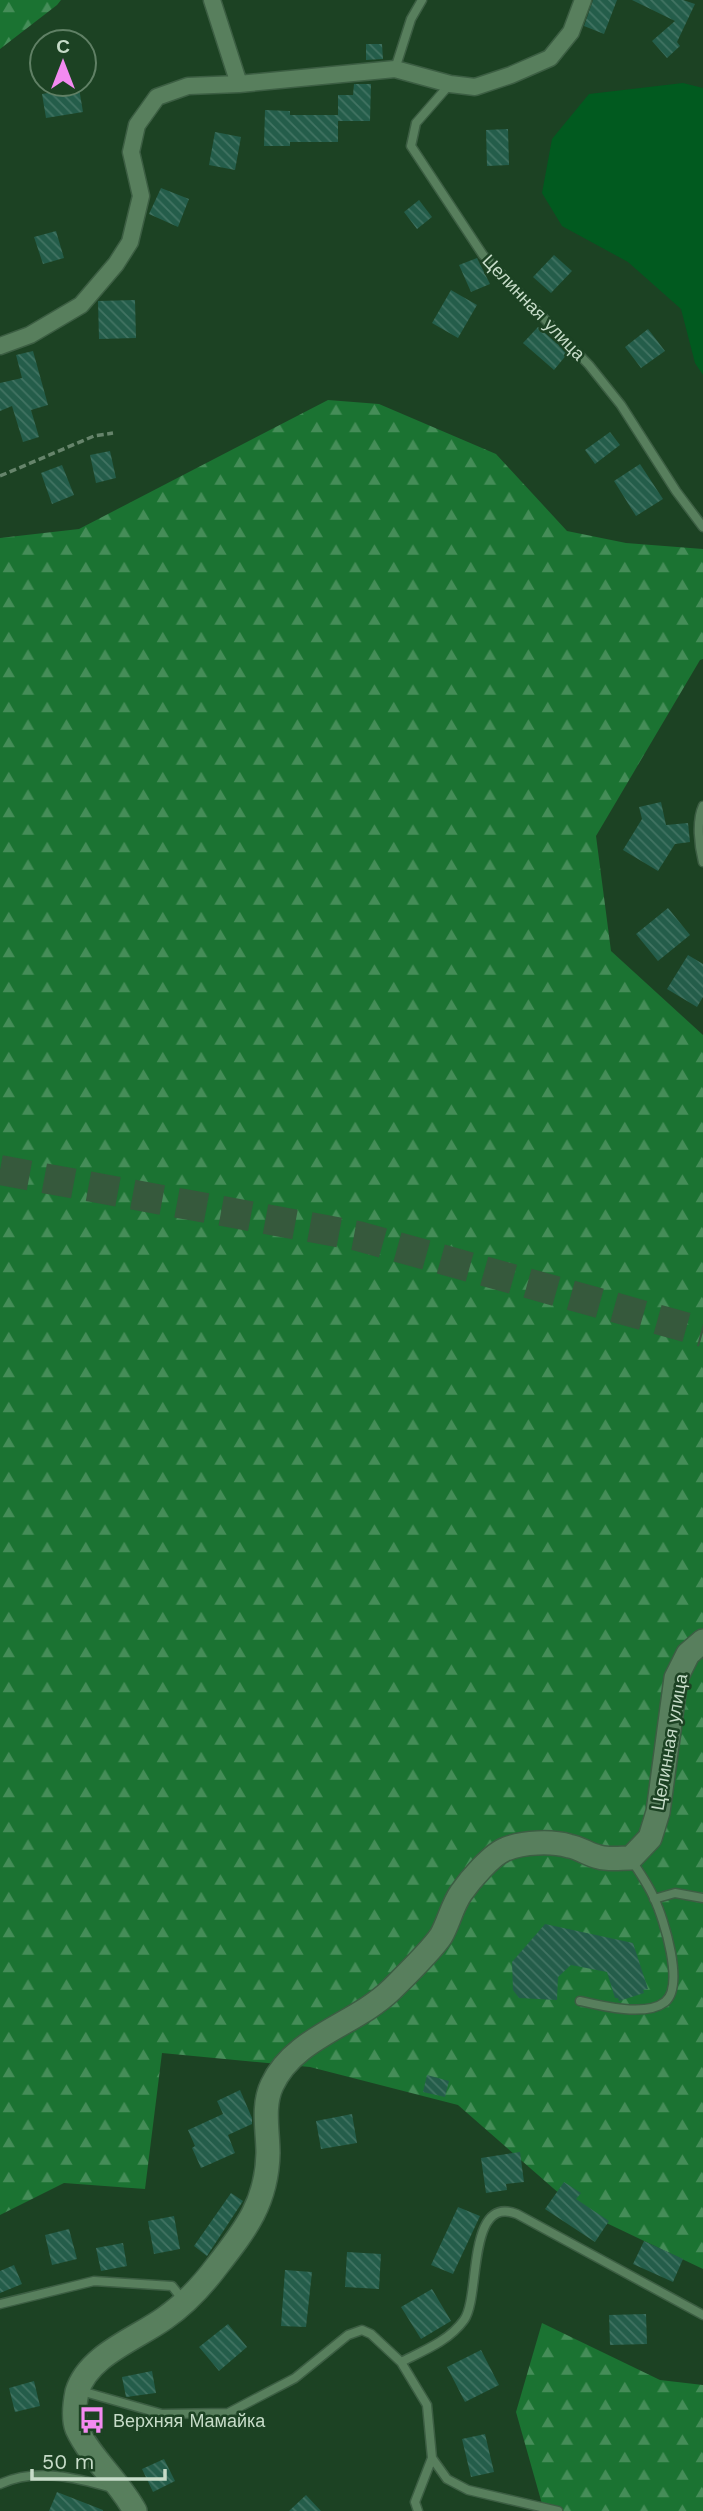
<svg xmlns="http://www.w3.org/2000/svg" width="703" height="2511" font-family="'Work Sans',sans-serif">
<defs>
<pattern id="forest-firs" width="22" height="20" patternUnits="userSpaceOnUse" patternTransform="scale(1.75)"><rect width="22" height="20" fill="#1b7332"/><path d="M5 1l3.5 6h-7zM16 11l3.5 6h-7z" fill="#458d58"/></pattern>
<pattern id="building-back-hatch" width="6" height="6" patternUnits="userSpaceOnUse" patternTransform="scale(1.75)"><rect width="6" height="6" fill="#245d4a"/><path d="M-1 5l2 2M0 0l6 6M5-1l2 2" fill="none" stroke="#427463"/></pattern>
</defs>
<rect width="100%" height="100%" fill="#1c4223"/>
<path fill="#015a1f" d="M683,83L703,88V375L695,363L681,309L628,262L562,226L542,193L552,139L589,94Z"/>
<path fill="url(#forest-firs)" d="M0,0H61L57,5L0,49Z
M328,400L379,404L496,454L567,531L626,543L703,549V659L700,660L596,836L611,951L703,1035V2269L577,2209L458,2105L310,2067L162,2053L145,2189L64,2183L0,2215V538L79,529Z
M542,2323L660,2380L703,2385V2511H544L516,2412Z"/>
<path fill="url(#building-back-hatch)" d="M593,0H617L604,34L584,26Z
M632,0H683L695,4L677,42L680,46L667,58L652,41L675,21Z
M366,44H382L383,59L366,60Z
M354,84H371L370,121H338V142H290V146H264L265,110L290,111V115H338V95H353Z
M79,88L83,112L46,118L42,94Z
M508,129L509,165L487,166L486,130Z
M215,132L241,137L235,170L209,165Z
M161,188L189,199L178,227L149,214Z
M419,200L432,217L417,229L404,212Z
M56,231L64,258L43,264L34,237Z
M554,255L572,271L551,293L533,277Z
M477,258L490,284L471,292L459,265Z
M451,290L477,305L458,338L432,323Z
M135,300L136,338L99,339L98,301Z
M538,327L568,353L554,370L523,343Z
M648,329L665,351L641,368L625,347Z
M33,351L48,405L31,410L39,437L23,442L12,406L0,411V383L22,378L16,355Z
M610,432L620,445L595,464L585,450Z
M110,451L116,478L96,483L90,455Z
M640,464L663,499L636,516L614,481Z
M62,465L74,495L52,504L41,473Z
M661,802L666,825L688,823L690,842L675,844L658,871L623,850L642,819L639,807Z
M668,908L690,935L658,961L636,934Z
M688,955L703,964V997L697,1007L667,989Z
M545,1924L633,1943L648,1989L643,1990L644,1993L619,2001L618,1998H615L607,1972L571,1965L558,1977L557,2000L519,1998L513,1990L512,1962Z
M427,2075L449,2081L445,2097L423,2092Z
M240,2090L252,2118V2124L228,2135L235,2153L201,2168L192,2148L195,2146L188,2130L223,2114L217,2101Z
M352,2114L357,2143L321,2149L316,2121Z
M520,2152L524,2182L506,2184L507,2190L486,2193L481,2158Z
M564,2182L581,2193L576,2199L609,2221L595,2242L545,2209Z
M231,2193L243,2201L207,2256L194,2246Z
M458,2207L480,2216L453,2274L431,2265Z
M174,2216L180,2249L154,2254L148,2221Z
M69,2229L77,2259L52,2265L45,2235Z
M644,2241L683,2259L673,2282L633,2264Z
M123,2243L127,2266L101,2271L96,2248Z
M347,2252L381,2254L379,2289L345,2287Z
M14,2265L22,2284L0,2293V2271Z
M285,2270L312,2272L306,2327L281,2326Z
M432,2289L451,2321L421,2339L401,2307Z
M646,2314L647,2344L610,2345L609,2315Z
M228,2324L247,2347L219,2371L199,2347Z
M481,2350L499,2385L465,2402L447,2367Z
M152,2371L156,2393L126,2397L122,2377Z
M34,2381L40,2406L15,2412L9,2388Z
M485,2434L494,2472L471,2477L462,2439Z
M164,2459L175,2481L153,2492L142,2469Z
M57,2492L103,2510V2511H49Z
M306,2495L321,2511H289Z"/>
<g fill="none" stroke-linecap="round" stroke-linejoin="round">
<path stroke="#36593c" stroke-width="30" stroke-dasharray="30 15" stroke-linecap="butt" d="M0,1170L358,1236L703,1332"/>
<defs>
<path id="lane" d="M395,69L411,19L422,0
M450,84L416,123L411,146L483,255L589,365L621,405L676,491L703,527
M703,806C696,821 699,846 703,862
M654,1899L675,1893L703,1898
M580,2001C601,2006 646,2017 665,2002C685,1986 664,1919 654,1898C649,1886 640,1873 632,1861
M0,2304L94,2281L172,2286L183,2300
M401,2362C423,2351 449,2341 464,2320C481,2297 466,2194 517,2214L703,2315
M81,2391L162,2414L228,2413L295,2378L348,2335L362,2330L371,2334L401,2362L427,2405L432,2458L415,2502L418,2511
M432,2458L447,2479L468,2490L558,2511
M0,2484C35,2468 75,2477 112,2488"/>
<path id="street" d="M212,0L239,84
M0,346L30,335L81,305L116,264L130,242L141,196L131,152L137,125L157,97L188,86L239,84L395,69L450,84L475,87L511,75L550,58L571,32L583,0"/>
<path id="secondary" d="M135,2511C119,2481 91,2459 77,2429C73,2419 75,2402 77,2392C88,2355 136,2339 165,2318C185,2304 202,2286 217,2266C246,2229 267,2202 268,2153C268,2131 262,2106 272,2085C294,2037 355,2025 391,1990C404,1977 431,1951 441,1936C449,1922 452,1906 461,1893C470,1880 492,1854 506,1849C523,1842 552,1841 569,1846C580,1848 589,1855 599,1857C609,1860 621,1858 631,1858L650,1838L658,1812L676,1678L688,1654L703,1641"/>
</defs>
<use href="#lane" stroke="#3c5e43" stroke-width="11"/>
<use href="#street" stroke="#3c5e43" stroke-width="19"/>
<use href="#secondary" stroke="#3c5e43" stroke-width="26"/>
<path stroke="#66846b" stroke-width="3.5" stroke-dasharray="7 3.5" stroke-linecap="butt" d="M0,476L94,436L113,433"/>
<use href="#lane" stroke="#587f5d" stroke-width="8"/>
<use href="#street" stroke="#587f5d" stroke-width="16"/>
<use href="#secondary" stroke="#587f5d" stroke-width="23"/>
</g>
<defs>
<symbol id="bus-bare" viewBox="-9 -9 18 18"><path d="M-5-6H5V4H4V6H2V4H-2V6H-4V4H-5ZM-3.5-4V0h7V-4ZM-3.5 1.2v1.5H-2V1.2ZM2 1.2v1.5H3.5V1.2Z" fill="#f38af1" stroke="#1c4223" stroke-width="2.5" paint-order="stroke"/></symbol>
</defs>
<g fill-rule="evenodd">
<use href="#bus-bare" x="73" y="2401" width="38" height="38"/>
</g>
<g text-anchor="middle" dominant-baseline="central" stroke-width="5" stroke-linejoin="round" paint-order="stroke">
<g font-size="18" fill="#c7dcc9" stroke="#1c4223">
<text transform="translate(534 307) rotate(46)">Целинная улица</text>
<text transform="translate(669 1742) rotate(-80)">Целинная улица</text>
</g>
<g font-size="18" fill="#c7dcc9" stroke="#1c4223" text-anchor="start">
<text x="113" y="2420">Верхняя Мамайка</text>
</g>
</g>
<g transform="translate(63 63)"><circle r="33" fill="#1c4223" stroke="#608065" stroke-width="2"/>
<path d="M0-5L12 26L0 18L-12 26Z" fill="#f38af1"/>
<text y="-10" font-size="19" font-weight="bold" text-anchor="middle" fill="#c7dcc9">С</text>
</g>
<path d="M32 2469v10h133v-10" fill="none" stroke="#c7dcc9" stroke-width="3.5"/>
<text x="42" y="2469" font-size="21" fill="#c7dcc9" stroke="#1c4223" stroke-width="5" paint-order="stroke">50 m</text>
</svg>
